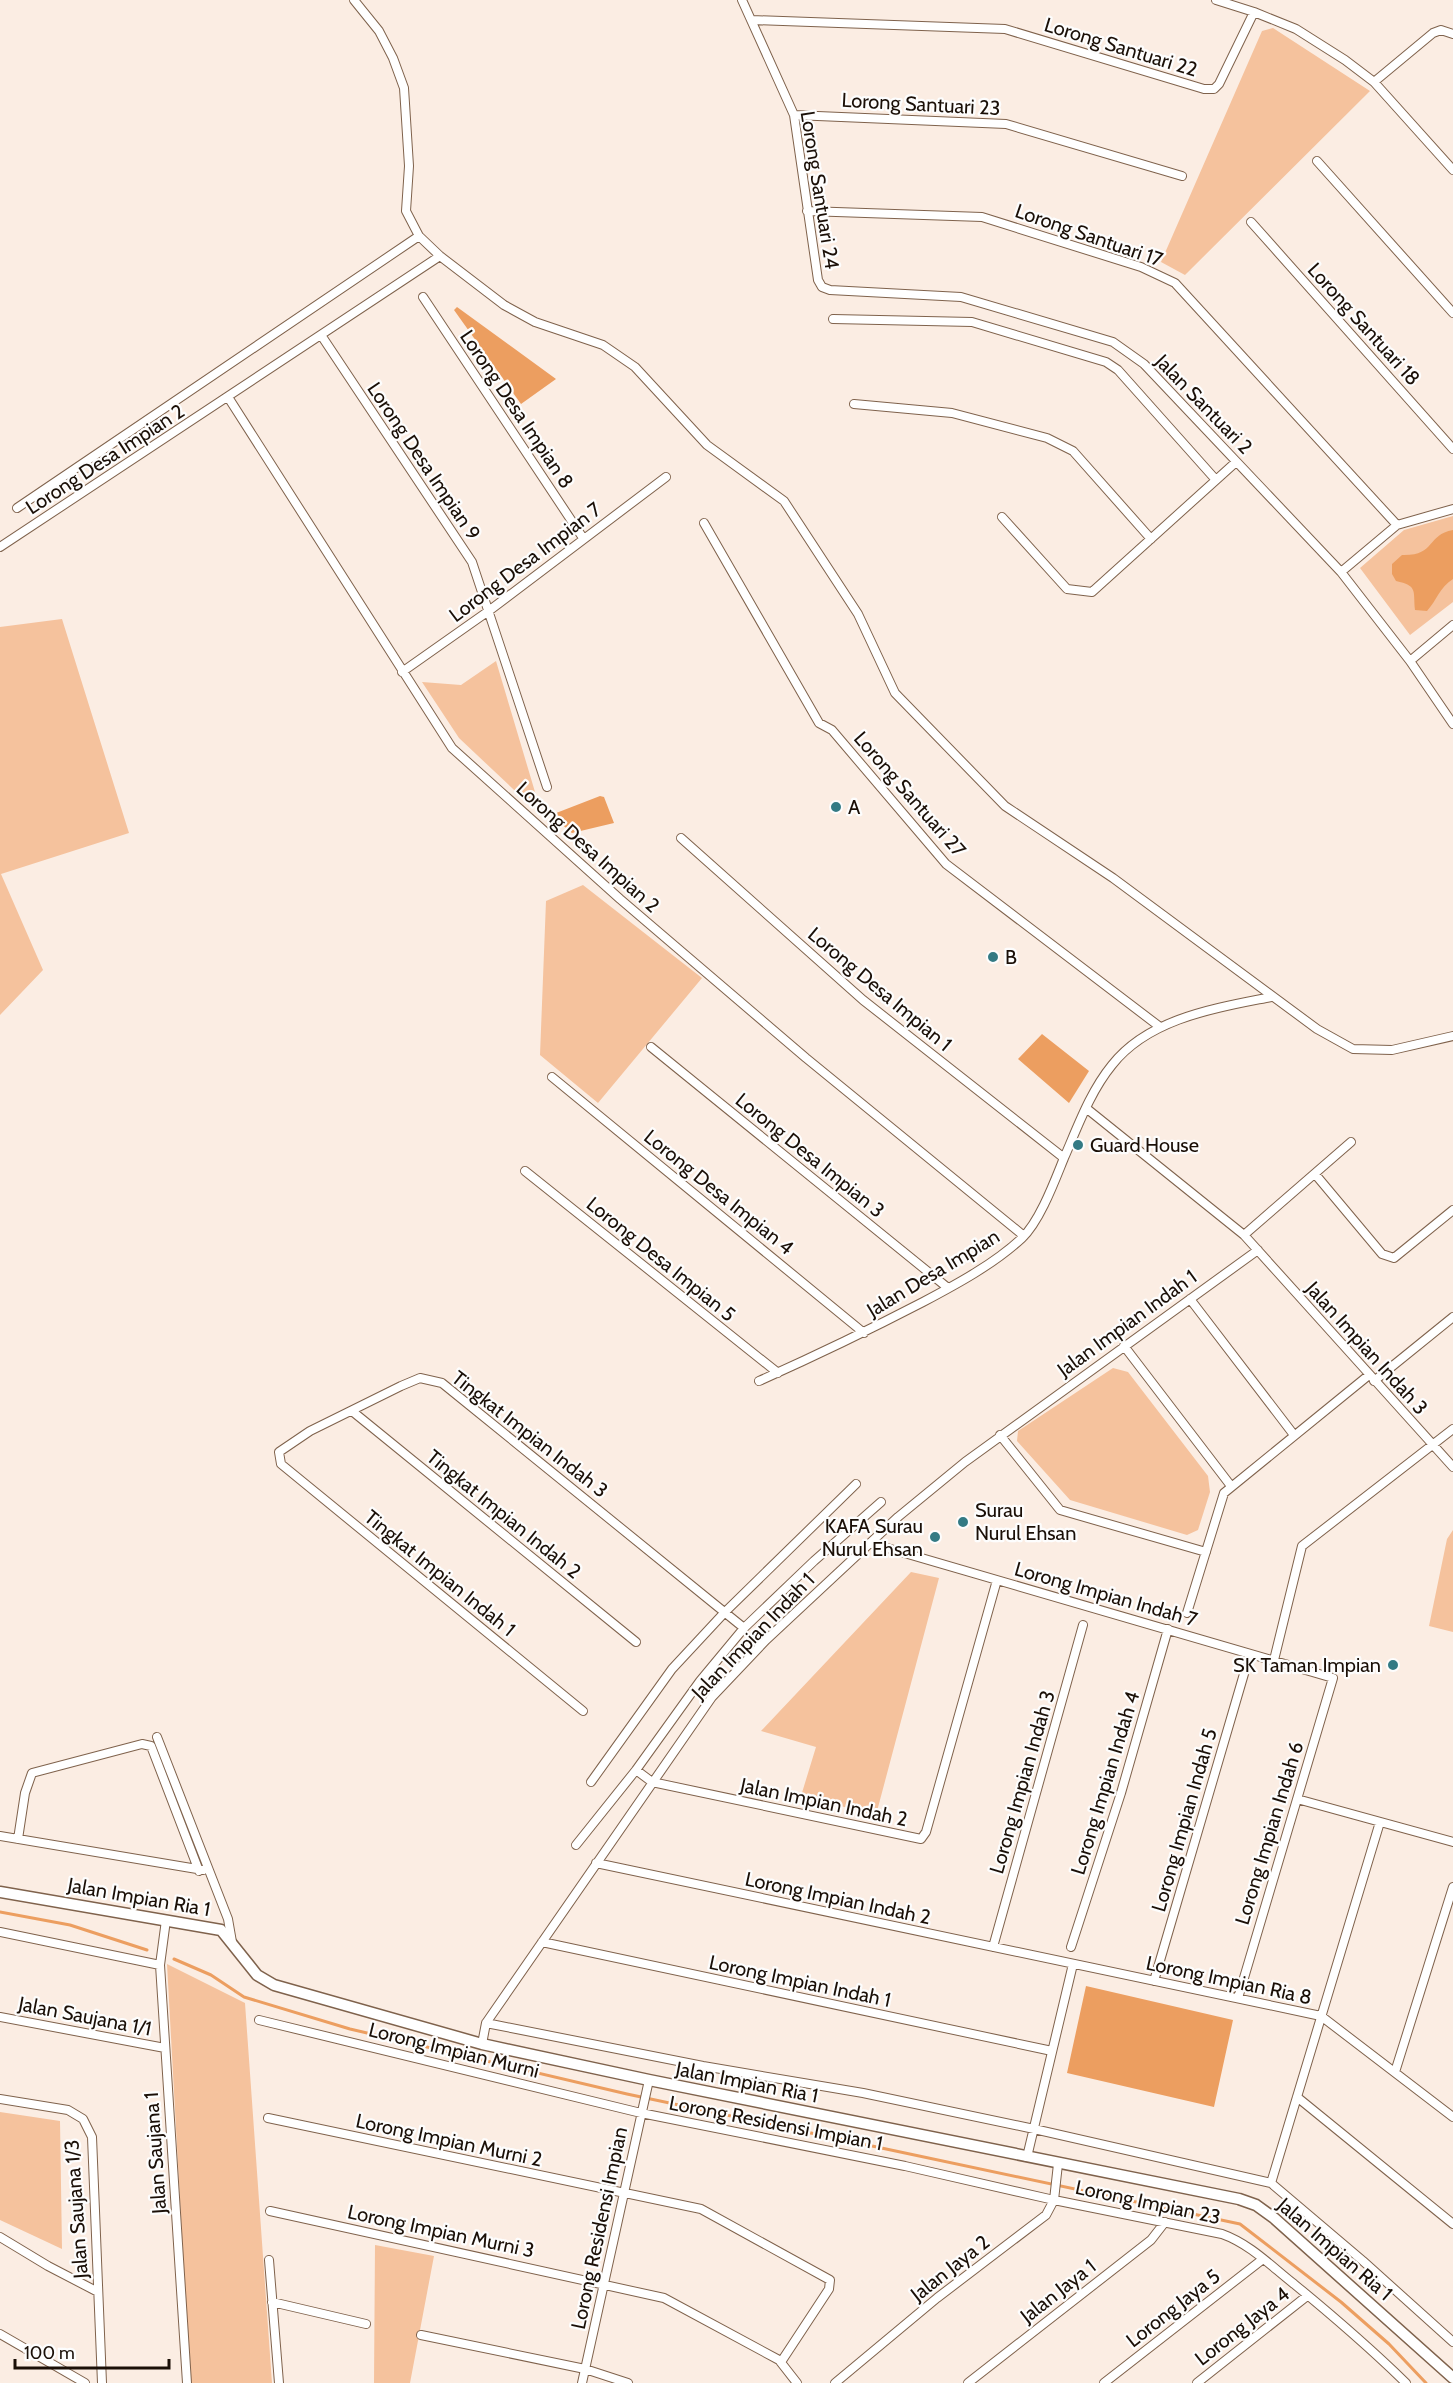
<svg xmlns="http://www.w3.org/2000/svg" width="1453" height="2383" font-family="Cabin,sans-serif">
<rect width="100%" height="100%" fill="#fbede3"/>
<path fill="#f5c29d" d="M1273,28L1370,91L1185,275L1161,262L1262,31Z
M1453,516V602L1410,635L1360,568L1404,530Z
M62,619L129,833L1,874L43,970L0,1015V627Z
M496,661L538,802L529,804L459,738L422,682L461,685Z
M583,885L702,978L598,1103L540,1055L546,901Z
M1113,1368L1128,1372L1208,1476L1210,1492L1198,1530L1187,1535L1070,1500L1017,1441L1018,1431Z
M1453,1530V1632L1429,1626L1447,1539Z
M911,1572L939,1578L876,1815L801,1796L816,1747L761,1731Z
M167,1964L245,2003L272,2383H190Z
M0,2112L60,2121L62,2249L0,2220Z
M375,2245L434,2256L410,2383H374Z"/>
<path fill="#ec9e60" d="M457,307L556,379L521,404L454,310Z
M1453,530V579C1439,588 1437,600 1427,611L1415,610C1413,590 1418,586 1396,581L1392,574V564L1402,555C1436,556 1426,535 1453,530Z
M600,796L604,797L614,823L572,833L551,815Z
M1042,1034L1089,1071L1069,1103L1018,1059Z
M1086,1986L1233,2020L1214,2107L1067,2073Z"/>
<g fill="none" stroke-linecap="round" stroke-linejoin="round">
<path stroke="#ec9e60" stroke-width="3" d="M0,1912L70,1925L147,1950
M174,1959L211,1975L244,1997L350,2029L627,2094L1240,2224L1341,2302L1389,2344L1426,2383"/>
<defs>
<path id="minor" d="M354,0L379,31L393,58L404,88L409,166L406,211L419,236L440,256L504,305L535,322L603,345L635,367L707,445L784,501L858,614L895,693L1005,806L1113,878L1317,1029L1353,1049L1392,1050L1453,1036
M742,0L794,115L818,280L822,287L830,290L961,297L1113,342L1144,364L1341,572L1410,661L1453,724
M1216,0L1254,12L1296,29L1345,60L1374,82L1453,170
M752,20L1005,29L1204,89H1214L1219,84L1254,12
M1374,82L1433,33L1441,30L1453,34
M794,115L1006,124L1182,176
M1317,161L1453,313
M807,211L982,217L1141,267L1175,283L1397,525
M1251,222L1453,449
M423,297L583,538
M833,319L972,322L1106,362L1118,370L1216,480
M321,335L472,562L547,787
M228,397L452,748L620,899L806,1058L1024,1236
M854,404L952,413L1047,438L1073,451L1151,539
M17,508L419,236
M1002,517L1067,589L1092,592L1236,462
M704,523L819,723L832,730L946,864L1160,1027
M0,547L440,256
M1341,572L1397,525L1453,509
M1410,661L1453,625
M402,672L490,610L666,477
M681,838L863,1000L1064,1158
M651,1047L948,1288
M552,1077L864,1333
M1086,1108L1244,1235L1453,1467
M525,1171L778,1373
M1315,1174L1382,1254L1394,1258L1453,1210
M1244,1235L1351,1142
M1190,1299L1294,1435
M1124,1346L1231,1486
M759,1381C815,1356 869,1330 923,1302C957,1284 994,1264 1022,1238C1040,1221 1055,1180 1064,1158C1078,1126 1090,1092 1112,1065C1149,1018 1216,1008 1271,997
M1374,1381L1453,1317
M352,1411L636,1642
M1000,1435L1060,1510L1206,1552
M870,1543L1333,1678L1238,1998
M1187,1613L1224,1493L1369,1375
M1274,1660L1302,1546L1453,1429
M583,1711L281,1464L279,1452L310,1431L401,1386L420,1378L442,1383L744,1628
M157,1737L228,1919L232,1942
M636,1770L652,1782L921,1839L926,1832L997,1580
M591,1782L672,1669L725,1612L856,1484
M1297,1799L1453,1842
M0,1836L203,1870
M18,1839L25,1793L32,1773L142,1744L151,1746L199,1871
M576,1845L636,1770L700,1681L744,1628L814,1561L881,1502
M596,1863L1321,2016L1453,2117
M166,1920L160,1965L187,2383
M0,1932L160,1965
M542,1942L1052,2051
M993,1947L1083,1625
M1071,1947L1121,1793L1168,1629
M1154,1981L1246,1667
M0,2017L165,2048
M259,2020L641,2113L905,2166L1054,2200L1222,2234C1250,2244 1271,2266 1294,2284C1333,2316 1370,2348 1406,2383
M486,2023L703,2066L863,2093L1034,2129L1271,2183L1363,2261L1453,2342
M482,2044L486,2023L712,1697L766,1640L898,1517L965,1462L1258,1250
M1395,2072L1453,1887
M1297,2097L1453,2224
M0,2099L68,2110L83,2119L92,2137L102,2383
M268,2118L701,2209L830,2280L829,2289L781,2362
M1027,2157L1073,1964
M1271,2183L1380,1822
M270,2211L664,2298L779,2360L797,2383
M0,2237L48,2266L98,2292
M269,2260L279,2383
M272,2302L366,2324
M0,2334L85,2383
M421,2335L585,2369L628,2383
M582,2383L649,2080
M835,2383L937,2298L1046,2215L1054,2200L1058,2164
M968,2383L1151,2240L1165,2222
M1104,2383L1263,2259
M1197,2383L1307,2296"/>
<path id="tertiary" d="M0,1892L221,1930L257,1975L274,1985L482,2044L649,2080L1239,2199L1256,2205L1274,2218L1453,2378"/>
</defs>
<use href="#minor" stroke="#7f624c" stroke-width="10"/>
<use href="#tertiary" stroke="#7f624c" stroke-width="13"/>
<use href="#minor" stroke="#fff" stroke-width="8"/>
<use href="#tertiary" stroke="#fff" stroke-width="10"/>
</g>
<g fill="#337a84" stroke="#fdfdfd" stroke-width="2">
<circle cx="836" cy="807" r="6"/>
<circle cx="993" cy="957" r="6"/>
<circle cx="1078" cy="1145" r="6"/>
<circle cx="963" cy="1522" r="6"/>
<circle cx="935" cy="1537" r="6"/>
<circle cx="1393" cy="1665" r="6"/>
</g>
<g text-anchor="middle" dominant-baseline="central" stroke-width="4.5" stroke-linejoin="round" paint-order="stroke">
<g font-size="20" fill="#1a0f07" stroke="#fdfdfd">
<text transform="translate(1121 47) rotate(17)">Lorong Santuari 22</text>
<text transform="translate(921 104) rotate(3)">Lorong Santuari 23</text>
<text transform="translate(820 190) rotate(81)">Lorong Santuari 24</text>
<text transform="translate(1089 235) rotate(19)">Lorong Santuari 17</text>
<text transform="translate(1364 324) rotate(48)">Lorong Santuari 18</text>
<text transform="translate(1204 404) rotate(46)">Jalan Santuari 2</text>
<text transform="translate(517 409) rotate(56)">Lorong Desa Impian 8</text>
<text transform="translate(105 459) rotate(-33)">Lorong Desa Impian 2</text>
<text transform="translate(424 461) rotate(56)">Lorong Desa Impian 9</text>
<text transform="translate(525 562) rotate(-37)">Lorong Desa Impian 7</text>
<text transform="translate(910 794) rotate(49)">Lorong Santuari 27</text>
<text transform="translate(588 847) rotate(42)">Lorong Desa Impian 2</text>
<text transform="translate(880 989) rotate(40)">Lorong Desa Impian 1</text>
<text transform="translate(810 1155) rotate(39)">Lorong Desa Impian 3</text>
<text transform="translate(719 1192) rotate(39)">Lorong Desa Impian 4</text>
<text transform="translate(661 1259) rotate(39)">Lorong Desa Impian 5</text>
<text transform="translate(933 1273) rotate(-31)">Jalan Desa Impian</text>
<text transform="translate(1127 1323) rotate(-36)">Jalan Impian Indah 1</text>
<text transform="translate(1367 1348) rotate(48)">Jalan Impian Indah 3</text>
<text transform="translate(530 1434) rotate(38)">Tingkat Impian Indah 3</text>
<text transform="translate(504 1514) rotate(39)">Tingkat Impian Indah 2</text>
<text transform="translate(440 1573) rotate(39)">Tingkat Impian Indah 1</text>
<text transform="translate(1106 1594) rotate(16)">Lorong Impian Indah 7</text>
<text transform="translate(753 1636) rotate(-46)">Jalan Impian Indah 1</text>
<text transform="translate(1022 1782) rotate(-74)">Lorong Impian Indah 3</text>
<text transform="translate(1105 1783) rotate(-73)">Lorong Impian Indah 4</text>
<text transform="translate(824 1802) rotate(12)">Jalan Impian Indah 2</text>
<text transform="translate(1184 1820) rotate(-74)">Lorong Impian Indah 5</text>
<text transform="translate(1269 1833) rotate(-73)">Lorong Impian Indah 6</text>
<text transform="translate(139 1897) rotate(10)">Jalan Impian Ria 1</text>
<text transform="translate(838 1898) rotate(12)">Lorong Impian Indah 2</text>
<text transform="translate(1229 1980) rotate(12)">Lorong Impian Ria 8</text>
<text transform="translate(800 1981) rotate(12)">Lorong Impian Indah 1</text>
<text transform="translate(85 2016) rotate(11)">Jalan Saujana 1/1</text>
<text transform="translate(454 2050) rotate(14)">Lorong Impian Murni</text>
<text transform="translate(747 2082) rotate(11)">Jalan Impian Ria 1</text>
<text transform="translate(776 2123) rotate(11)">Lorong Residensi Impian 1</text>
<text transform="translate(449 2140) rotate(12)">Lorong Impian Murni 2</text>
<text transform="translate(155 2153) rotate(-94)">Jalan Saujana 1</text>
<text transform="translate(1148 2202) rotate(12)">Lorong Impian 23</text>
<text transform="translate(76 2209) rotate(-94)">Jalan Saujana 1/3</text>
<text transform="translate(599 2228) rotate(-78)">Lorong Residensi Impian</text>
<text transform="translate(441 2231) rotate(12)">Lorong Impian Murni 3</text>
<text transform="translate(1335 2249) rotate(41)">Jalan Impian Ria 1</text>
<text transform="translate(950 2268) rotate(-38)">Jalan Jaya 2</text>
<text transform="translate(1058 2291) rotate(-38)">Jalan Jaya 1</text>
<text transform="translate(1173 2308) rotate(-38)">Lorong Jaya 5</text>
<text transform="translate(1242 2326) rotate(-38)">Lorong Jaya 4</text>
</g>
<g font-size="20" fill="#1a0f07" stroke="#fdfdfd" text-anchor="start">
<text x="848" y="807">A</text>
<text x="1005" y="957">B</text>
<text x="1090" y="1145">Guard House</text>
<text x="975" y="1510">Surau<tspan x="975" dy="23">Nurul Ehsan</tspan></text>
<text x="923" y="1526" text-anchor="end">KAFA Surau<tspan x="923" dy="23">Nurul Ehsan</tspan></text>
<text x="1381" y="1665" text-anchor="end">SK Taman Impian</text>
</g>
</g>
<path d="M15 2359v9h154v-9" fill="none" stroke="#1a0f07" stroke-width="3"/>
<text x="24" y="2359" font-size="18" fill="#1a0f07" stroke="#fdfdfd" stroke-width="4.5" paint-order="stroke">100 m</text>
</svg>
